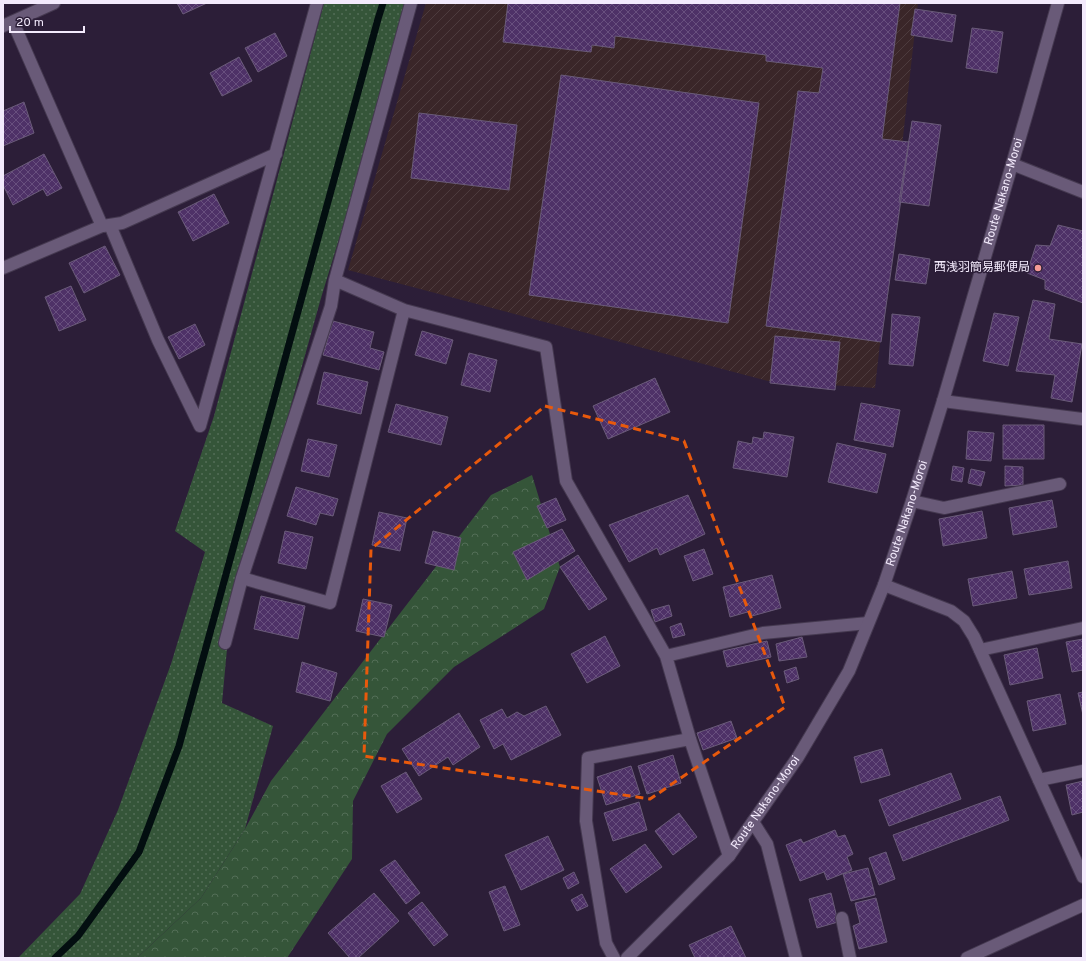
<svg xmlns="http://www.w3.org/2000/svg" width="1086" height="961" font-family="Overpass,'Noto Sans JP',sans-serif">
<defs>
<pattern id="industrial-furrows" width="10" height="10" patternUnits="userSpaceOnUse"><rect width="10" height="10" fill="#3a2629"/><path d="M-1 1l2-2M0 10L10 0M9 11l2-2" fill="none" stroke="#4d3b3e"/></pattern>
<pattern id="grass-dots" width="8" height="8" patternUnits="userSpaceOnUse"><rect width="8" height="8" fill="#355539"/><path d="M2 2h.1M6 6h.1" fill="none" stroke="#536e57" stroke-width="1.8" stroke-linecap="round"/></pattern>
<pattern id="forest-crowns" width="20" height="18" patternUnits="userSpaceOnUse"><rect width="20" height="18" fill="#355539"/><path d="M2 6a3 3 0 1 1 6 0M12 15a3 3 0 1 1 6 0" fill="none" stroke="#536e57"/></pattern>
<pattern id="building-cross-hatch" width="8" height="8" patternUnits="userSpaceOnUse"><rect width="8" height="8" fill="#4e3167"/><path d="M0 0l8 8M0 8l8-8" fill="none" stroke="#684f7e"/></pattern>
</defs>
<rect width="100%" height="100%" fill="#2c1e38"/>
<path fill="url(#industrial-furrows)" d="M426,3H918L875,388L768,381L348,270Z"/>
<path fill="url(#grass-dots)" d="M324,3H411L321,298L229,627L222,703L273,726L245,829L201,898L137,958H18L80,894L118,810L171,664L205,552L175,531L214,416Z"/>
<path fill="url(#forest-crowns)" d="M532,475L560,567L544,609L454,667L387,734L353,801L352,859L287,958H137L201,898L245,829L271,781L491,495Z"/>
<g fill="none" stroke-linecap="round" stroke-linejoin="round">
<path stroke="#030e10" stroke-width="7" d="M55,958L78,936L139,852L179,746L378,19L383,3"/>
</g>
<path fill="url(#building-cross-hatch)" stroke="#6a5b79" d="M177,3H207L183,14Z
M508,3H900L882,139L909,142L881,342L766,326L798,91L819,93L823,68L766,61V55L615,36L614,48L592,45L591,52L503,42Z
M915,9L956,15L952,42L911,35Z
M972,28L1003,32L997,73L966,68Z
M275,33L287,56L258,72L245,48Z
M239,57L252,81L222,96L210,73Z
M561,75L759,103L728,323L529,295Z
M24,102L34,133L3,146V111Z
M419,113L517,125L509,190L411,178Z
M912,121L941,125L929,206L899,202Z
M44,154L62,188L47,196L43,189L13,205L3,185V176Z
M214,194L229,223L193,241L178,212Z
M1058,225L1083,231V303L1045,289V280L1027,273L1036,245L1050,246Z
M105,246L120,275L84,293L69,263Z
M899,254L930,259L926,284L895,280Z
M71,286L86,320L59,331L45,297Z
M1033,300L1055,304L1049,339L1082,344L1072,402L1051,398L1055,375L1016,371Z
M994,313L1019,317L1008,366L983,361Z
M892,314L920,317L913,366L889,364Z
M333,321L374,332L370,348L384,352L379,370L323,355Z
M195,324L205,345L179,359L168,337Z
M422,331L453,340L446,364L415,355Z
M775,336L840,342L835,390L770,383Z
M469,353L497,360L490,392L461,385Z
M324,372L368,382L361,414L317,404Z
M655,378L670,412L608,439L593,406Z
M861,403L900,410L893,447L854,440Z
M396,404L448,417L441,445L388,432Z
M1003,425H1044V459H1003Z
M968,431L994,433L991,461L966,459Z
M764,432L794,437L787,477L733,468L738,441L752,444L753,437L763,439Z
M308,439L337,445L329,477L301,471Z
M837,443L886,454L877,493L828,482Z
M953,466L964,468L962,482L951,480Z
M1005,466L1023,467V485L1005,486Z
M971,469L985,472L981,486L968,483Z
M296,487L338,499L333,516L320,513L316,525L287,516Z
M688,495L705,534L660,555L657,548L629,562L609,525Z
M556,498L566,520L547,528L537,506Z
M1052,500L1057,527L1013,535L1009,508Z
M982,511L987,538L943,546L939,519Z
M379,512L407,518L400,551L372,545Z
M562,529L575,551L527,580L513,552Z
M285,531L313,537L306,569L278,563Z
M433,531L461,538L454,570L425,563Z
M704,549L713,574L693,581L684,556Z
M578,555L607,599L589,610L560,567Z
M1068,561L1072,588L1029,595L1024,569Z
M1012,571L1017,598L973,606L968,579Z
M772,575L781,608L752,616L751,611L730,617L723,587Z
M261,596L305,606L298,639L254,629Z
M363,599L392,605L384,637L356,631Z
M669,605L672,616L655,622L651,610Z
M681,623L685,635L673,638L670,627Z
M605,636L620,666L587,683L571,654Z
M802,637L807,657L779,661L776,644Z
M1083,639V670L1072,672L1066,642Z
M767,641L771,657L727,667L723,651Z
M1037,648L1043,678L1010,685L1004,655Z
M302,662L337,673L330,701L296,692Z
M796,667L799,679L787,683L784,671Z
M1083,692V715L1078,693Z
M1060,694L1066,724L1033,731L1027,701Z
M546,706L561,735L511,760L503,744L494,749L480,720L502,709L507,718L517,712L524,716Z
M459,713L480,747L453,765L448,757L419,776L402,749Z
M731,721L737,738L703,750L697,733Z
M882,749L890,775L861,783L854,757Z
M673,755L681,783L647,794L638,766Z
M631,766L640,794L606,805L597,777Z
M406,772L422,799L397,813L381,786Z
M951,773L961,799L889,826L879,800Z
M1083,781V812L1072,815L1066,785Z
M1000,796L1009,820L903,861L893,835Z
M639,802L647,830L613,841L604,813Z
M679,813L697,837L673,855L655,831Z
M835,830L838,837L845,835L853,854L847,857L852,870L827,880L824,872L800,881L786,845L801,839L803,843Z
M548,836L564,870L521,890L505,855Z
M645,844L662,867L626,893L610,869Z
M886,852L895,879L879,885L869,858Z
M395,860L420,893L406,904L380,870Z
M868,868L875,895L851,901L843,874Z
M574,872L579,883L568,889L563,878Z
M505,886L520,925L504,931L489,892Z
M374,893L399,921L358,958H350L328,933Z
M831,893L838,922L817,928L809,899Z
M582,894L588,906L577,911L571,900Z
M876,898L887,942L859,949L853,926L860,923L855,903Z
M422,902L448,935L434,946L408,913Z
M731,926L746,958H695L689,945Z"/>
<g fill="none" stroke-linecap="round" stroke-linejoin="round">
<defs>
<path id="minor" d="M411,3L335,280L404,310L546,347L566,481L666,656L690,739L729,856
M1012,164L1083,192
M110,225L158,340L200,426
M103,226L122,223L276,154
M3,268L102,226L13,22
M943,401L1082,419
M200,426L317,3
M912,501L944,508L1060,484
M242,578L330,603L404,310
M225,643L242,578L331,306L335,280
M980,650L1083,628
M666,656L763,633L868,623
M1039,780L1083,771
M753,822L767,844L796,958
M842,918L850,958
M614,958L606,943L586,821L588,758L690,739
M967,958L1083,905"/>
<path id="tertiary" d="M884,585L951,611L964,621L974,637L1083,877"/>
<g id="secondary">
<path d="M3,26L54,3"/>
<path id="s1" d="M627,958L729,856L798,757L849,671L884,585L912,501L943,401L1027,113L1058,3"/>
</g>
</defs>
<use href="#minor" stroke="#453950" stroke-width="14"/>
<use href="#tertiary" stroke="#453950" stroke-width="14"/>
<use href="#secondary" stroke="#453950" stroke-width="14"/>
<use href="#minor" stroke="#695a78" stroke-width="12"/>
<use href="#tertiary" stroke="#695a78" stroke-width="12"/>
<use href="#secondary" stroke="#695a78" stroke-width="12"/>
</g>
<path fill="none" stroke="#e8590c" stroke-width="3" stroke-dasharray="8 5" stroke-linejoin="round" d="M545,406L684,441L785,707L650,799L364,756L371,549Z"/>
<circle fill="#f59b97" stroke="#2c1e38" stroke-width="1.5" cx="1038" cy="268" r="4"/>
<g text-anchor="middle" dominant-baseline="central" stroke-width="3" stroke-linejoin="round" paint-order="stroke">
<g font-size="12" fill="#f3eafc" stroke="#2c1e38">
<text stroke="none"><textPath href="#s1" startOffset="869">Route Nakano-Moroi</textPath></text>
<text stroke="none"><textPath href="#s1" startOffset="533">Route Nakano-Moroi</textPath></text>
<text stroke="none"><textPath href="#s1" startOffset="209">Route Nakano-Moroi</textPath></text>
</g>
<g font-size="12" fill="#f3eafc" stroke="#2c1e38" text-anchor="end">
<text x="1030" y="268">西浅羽簡易郵便局</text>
</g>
</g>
<rect width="1086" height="961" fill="none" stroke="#f3eafc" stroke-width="8"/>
<path d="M10 26v6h74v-6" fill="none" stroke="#f3eafc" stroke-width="2"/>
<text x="16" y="26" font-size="12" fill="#f3eafc" stroke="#2c1e38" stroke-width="3" paint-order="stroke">20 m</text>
</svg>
